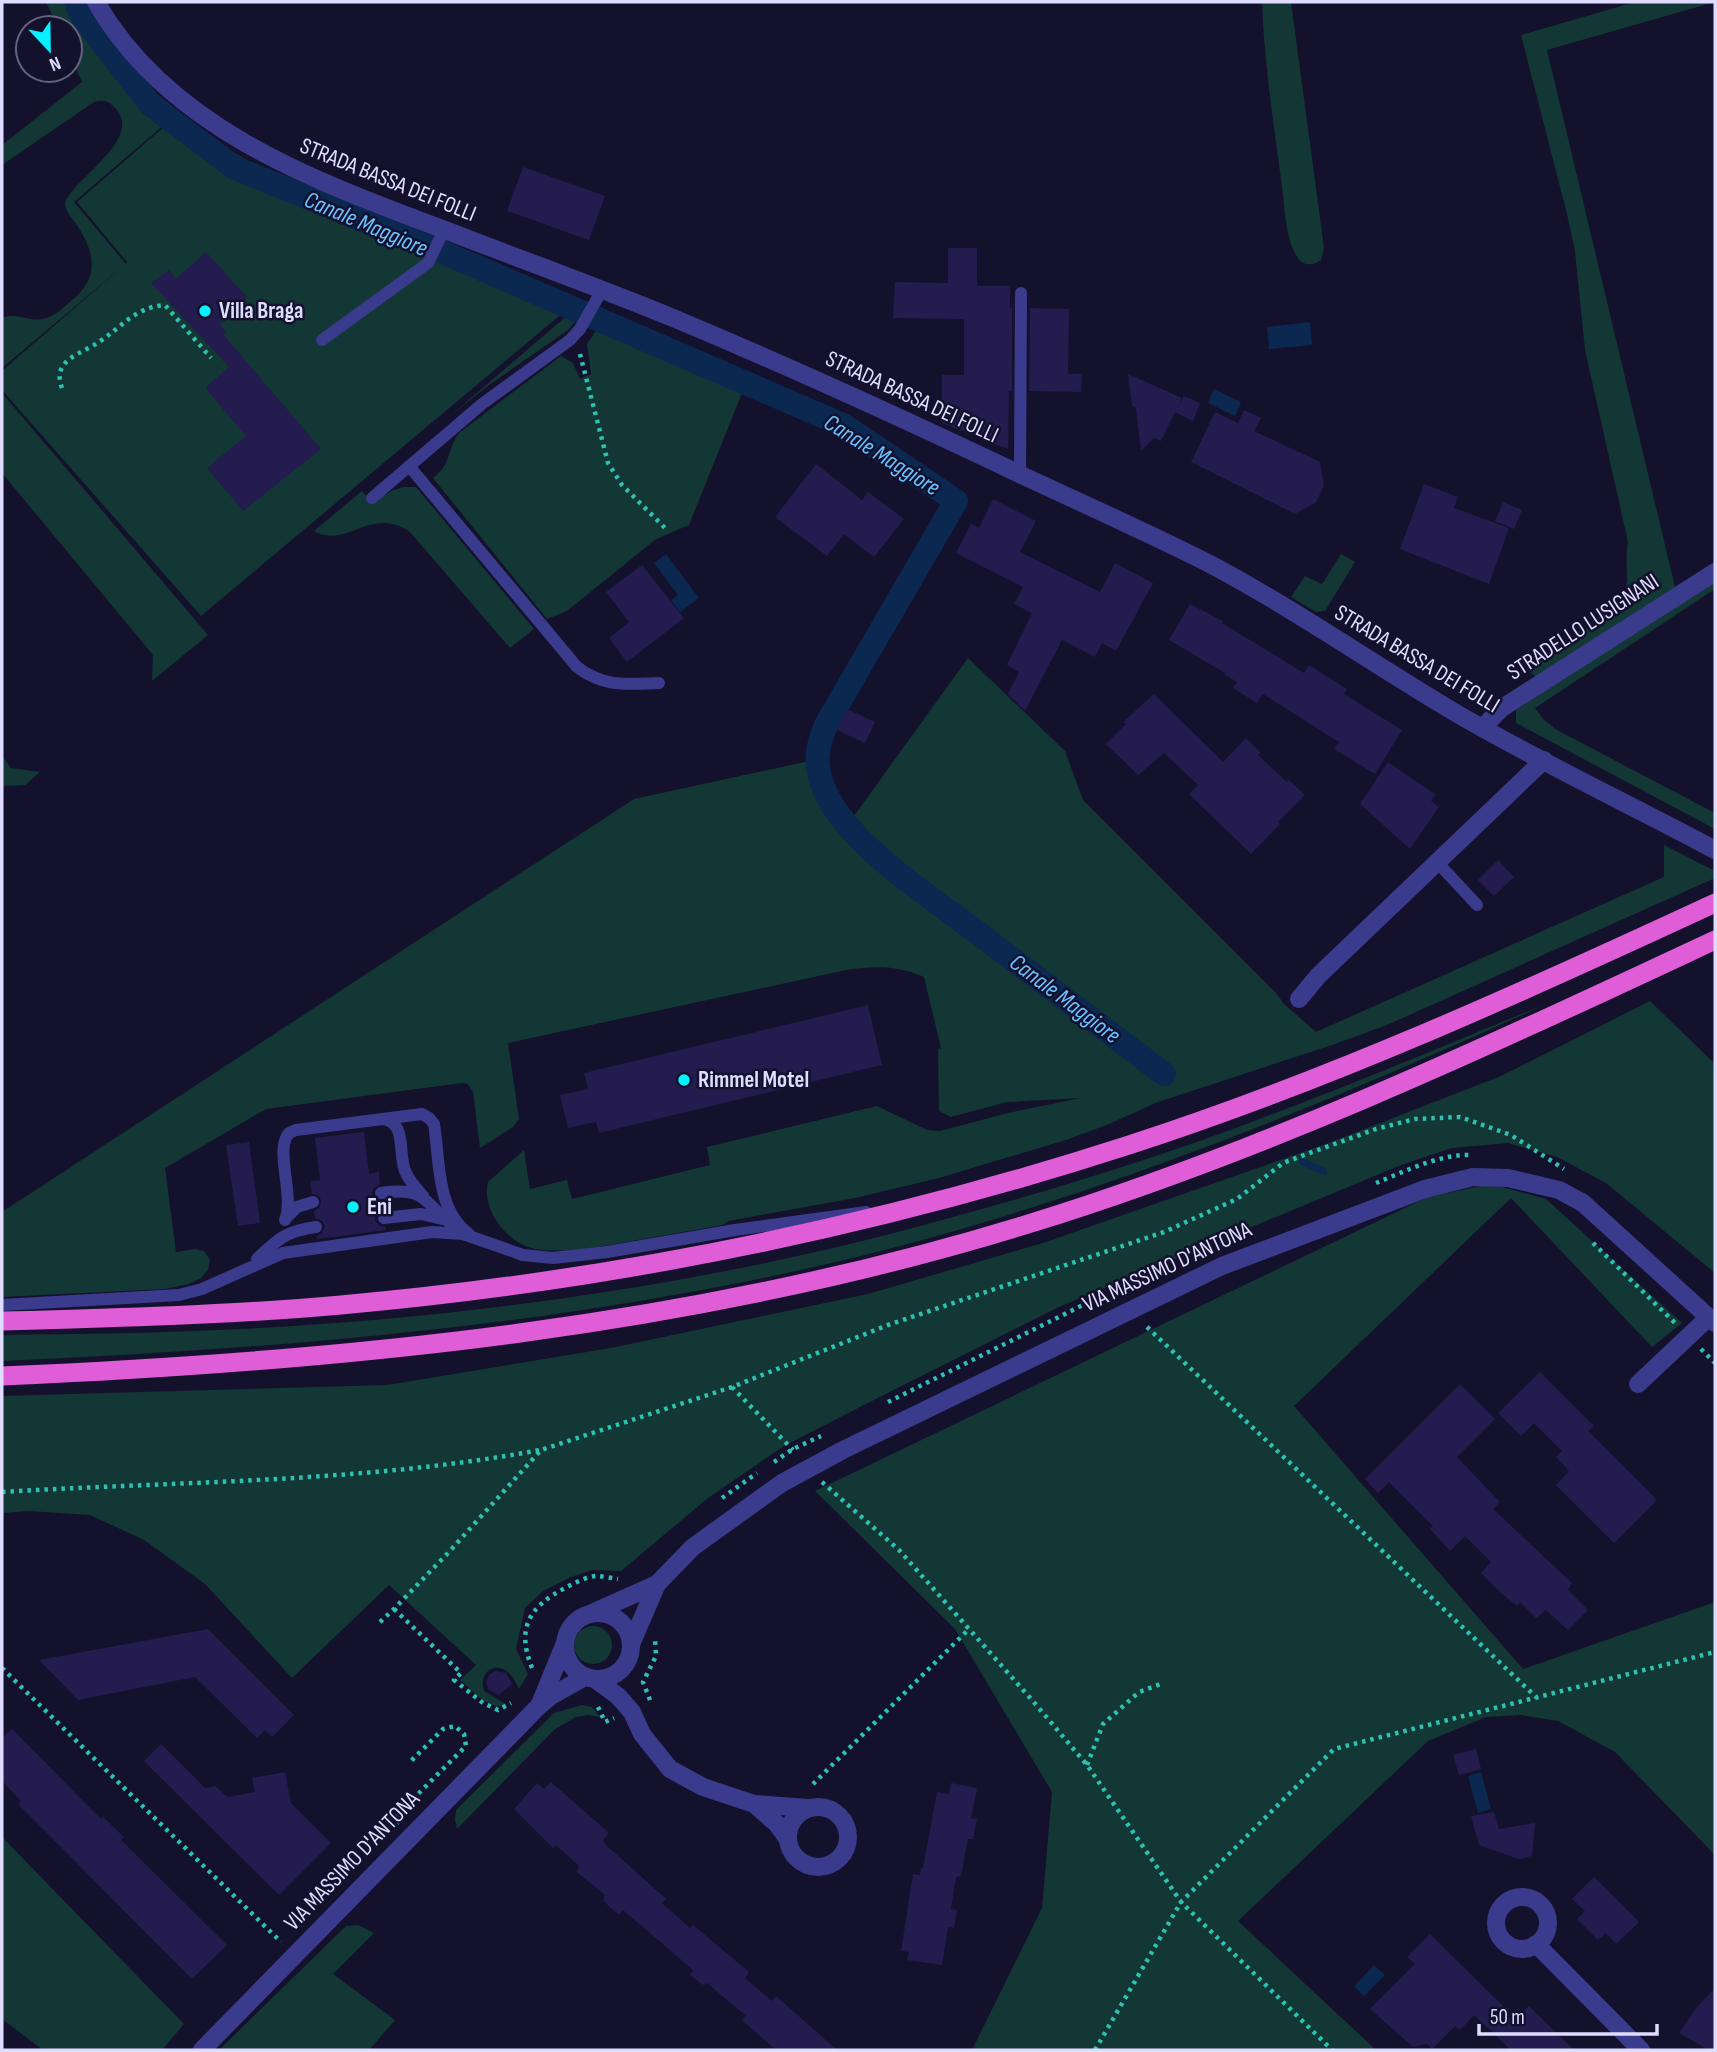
<svg xmlns="http://www.w3.org/2000/svg" width="1717" height="2052" font-family="'Sofia Sans Condensed',sans-serif">
<rect width="100%" height="100%" fill="#14112d"/>
<path fill="#133734" d="M46,2H83C106,48 140,80 179,112L74,202L126,264L127,262L77,202L179,114C195,125 211,139 228,149C290,186 359,210 427,235L422,254L565,311L201,616L2,390V371L122,267L2,368V318C18,311 33,325 49,317C57,314 64,307 71,301C97,280 97,258 80,230C75,220 65,214 65,202C76,176 147,137 113,106C107,100 102,100 94,102L2,165V145L82,82L70,55V28H58Z
M1262,2H1291L1324,248L1321,260C1314,266 1303,266 1298,258C1284,238 1285,203 1281,179C1273,120 1264,61 1262,2Z
M1635,2H1715L1547,50L1675,587L1538,678L1526,669L1622,605C1631,589 1624,562 1628,542L1585,350L1575,251L1567,214L1521,35Z
M583,302L575,322L568,330L489,385L450,416Z
M596,331L744,388L689,525L656,539L567,611L547,619L433,478C452,464 446,451 459,433L561,356L573,363L580,379L591,374L587,344Z
M2,393L208,635L152,681L153,655L2,473Z
M404,487H416L534,629L510,648L410,532C370,505 347,550 314,531L362,491L372,503L393,490Z
M1341,554L1355,562L1325,611L1316,612L1291,597L1305,576L1322,584Z
M1715,580V589L1535,708L1544,720L1557,730L1715,813V829L1516,723V710Z
M968,658L1065,751L1083,800L1276,993L1284,1004L1316,1032L1664,877V845L1715,871V878L1387,1025L1332,1045L1158,1102L1109,1124L1066,1140L939,1178L855,1198L728,1221L723,1225L586,1249C569,1250 552,1252 535,1249C507,1243 481,1210 488,1182L524,1150L530,1189L567,1180L572,1199L710,1165L707,1147L877,1106L927,1130L940,1131L1008,1113L1081,1098L1007,1102L951,1117L939,1111L938,1049L941,1048L924,977C897,965 875,966 846,970L508,1043L519,1119L513,1127L480,1148L473,1092L468,1084L462,1083L266,1109L165,1168L176,1252L195,1249L204,1251L210,1260L208,1270L201,1278L189,1284L165,1289L2,1297V1212L634,799L828,757C831,780 838,799 854,816Z
M2,756L11,768L40,772L25,785L2,786Z
M1650,1001L1715,1064V1273L1606,1183L1557,1157L1508,1143L1452,1148L1401,1165L1059,1307L856,1409L784,1446L708,1498L621,1571L592,1570L571,1577L543,1591L525,1608L516,1649L528,1674L519,1689C516,1684 514,1678 510,1674C496,1659 478,1672 484,1691L506,1704L498,1707L484,1701L460,1680L476,1665L389,1585L292,1678L205,1584L144,1540L90,1515L29,1511L2,1513V1396L387,1385L611,1348L868,1294L1043,1243L1326,1144L1501,1076Z
M1544,1005C1344,1096 1142,1179 930,1238C627,1321 314,1347 2,1361V1335C82,1334 162,1333 241,1329C474,1317 710,1284 935,1222C1045,1192 1155,1159 1262,1118C1357,1083 1450,1043 1544,1005Z
M1491,1184L1546,1199L1682,1323L1652,1347L1511,1198L1294,1406L1523,1669L1715,1602V1855L1615,1752L1558,1721L1521,1715L1486,1717L1428,1741L1238,1921L1376,2050H972L1042,1908L1052,1792L955,1629L815,1491L1428,1197Z
M574 1645a19 19 0 1 1 38 0a19 19 0 1 1-38 0Z
M582,1705L592,1707L600,1717L589,1715L576,1717L555,1729L457,1829L455,1820L456,1810L554,1713Z
M2,1837L184,2024L162,2050H43L2,2019Z
M358,1925L374,1933L333,1974L395,2020L369,2050H219L346,1926Z"/>
<path fill="#0b2851" d="M1310,322L1312,345L1269,349L1267,327Z
M1214,389L1241,402L1235,416L1208,403Z
M666,554L699,598L680,612L671,600L678,595L654,563Z
M1481,1772L1491,1809L1478,1813L1468,1776Z
M1374,1965L1385,1975L1364,1996L1354,1986Z"/>
<g fill="none" stroke-linecap="round" stroke-linejoin="round">
<path stroke="#0b2851" stroke-width="7" d="M1303,1162L1323,1171"/>
<path stroke="#0b2851" stroke-width="24" d="M76,2L84,19L150,104L235,168L454,257L843,425L956,501L827,723C816,747 814,765 824,789C847,845 934,899 982,936C1043,982 1103,1028 1164,1074"/>
</g>
<path fill="#241c4e" d="M523,167L605,196L589,240L507,211Z
M948,248H977V286H1010V308H1012V391H1009L1008,449L942,423V375H964V319L893,318L895,282L948,283Z
M206,252L247,297L219,324L226,332L223,334L321,449L243,511L207,468L246,436L205,388L229,367L151,283L169,270L176,279Z
M1030,308L1069,309L1068,374H1082L1081,392L1029,391Z
M1128,374L1182,398L1161,441L1154,438L1141,451L1136,408L1132,406Z
M1184,396L1200,403L1193,421L1175,412Z
M1244,410L1261,418L1254,431L1320,462L1324,486L1316,502L1295,514L1191,462L1215,412L1238,423Z
M816,464L862,500L868,492L904,519L874,557L844,534L827,556L775,517Z
M1424,484L1458,497L1454,508L1509,528L1489,584L1400,549Z
M993,499L1036,521L1020,552L1100,592L1115,563L1153,583L1116,651L1102,643L1095,657L1062,640L1025,711L1008,694L1019,672L1007,665L1032,613L1014,604L1023,587L956,553L971,524L979,528Z
M1503,502L1522,510L1514,529L1495,521Z
M642,565L684,618L627,662L609,638L629,622L606,592Z
M1190,604L1223,621L1222,623L1304,673L1309,665L1347,689L1344,694L1402,730L1375,774L1334,749L1339,742L1263,694L1257,703L1233,688L1237,682L1224,674L1225,673L1169,640Z
M1154,694L1223,762L1246,738L1261,753L1258,755L1287,782L1289,780L1305,795L1278,822L1280,824L1251,854L1189,794L1198,785L1164,753L1138,775L1106,744L1126,724L1123,722Z
M847,709L875,722L865,743L837,730Z
M1388,762L1436,795L1431,801L1439,807L1410,849L1360,804Z
M1498,860L1514,877L1494,896L1478,880Z
M868,1005L882,1065L599,1133L596,1122L568,1128L560,1095L588,1089L584,1073Z
M364,1132L369,1174L379,1172L380,1184L373,1189L372,1194L377,1201L382,1202L383,1209L376,1214L375,1220L380,1226L385,1227L386,1230L317,1239V1236L322,1233L325,1226L322,1221L315,1218L314,1211L320,1207L321,1200L318,1195L312,1194L310,1181L320,1180L315,1138Z
M249,1142L260,1223L238,1226L226,1145Z
M1540,1372L1594,1426L1588,1431L1657,1500L1614,1543L1556,1485L1569,1471L1556,1457L1562,1451L1534,1423L1521,1436L1498,1413Z
M1460,1384L1495,1419L1457,1457L1500,1502L1493,1509L1572,1583L1568,1590L1588,1610L1568,1630L1546,1610L1536,1618L1520,1602L1517,1606L1501,1593L1481,1573L1491,1562L1465,1536L1450,1551L1430,1529L1433,1526L1389,1482L1378,1493L1365,1479Z
M208,1629L294,1715L272,1737L265,1730L257,1738L195,1677L78,1700L39,1660Z
M495,1671L506,1673L512,1684L499,1695L489,1690L486,1683L489,1675Z
M12,1729L101,1819L103,1817L124,1837L121,1840L227,1945L192,1979L18,1804L21,1801L2,1781V1738Z
M161,1744L205,1788L215,1786L228,1797L255,1792L252,1778L285,1772L291,1803L331,1843L279,1895L144,1761Z
M1476,1749L1481,1769L1459,1775L1453,1755Z
M551,1782L609,1833L603,1840L605,1844L666,1899L662,1903L690,1928L693,1925L749,1972L745,1978L772,2001L776,1996L837,2050H776L742,2020L746,2016L707,1983L703,1985L690,1975L693,1970L623,1910L619,1915L603,1901L605,1895L577,1872L579,1866L556,1845L553,1848L514,1809L537,1783L544,1789Z
M951,1783L977,1788L971,1818L977,1819L973,1839H968L961,1876L956,1877L951,1909L957,1910L954,1928L948,1927L942,1965L907,1960L909,1952L901,1951L913,1874L920,1875L921,1868H923L937,1792L949,1794Z
M1494,1812L1499,1829L1535,1823L1532,1856L1519,1859L1479,1845L1471,1816Z
M1594,1877L1639,1922L1616,1944L1606,1933L1598,1940L1577,1919L1585,1911L1572,1899Z
M1430,1934L1516,2019L1529,2006L1574,2050H1511L1474,2015L1460,2030L1455,2026L1432,2049L1427,2044L1413,2047L1370,2009L1415,1964L1407,1957Z
M1715,1988V2050H1709L1679,2033L1697,2007Z"/>
<g fill="none" stroke-linecap="round" stroke-linejoin="round">
<path stroke="#2dc2b3" stroke-width="4.5" stroke-dasharray="3.5 5" stroke-linecap="butt" d="M580,354L608,463L622,485L667,530
M62,388C51,360 81,354 99,342C122,327 135,307 165,305L211,358
M1376,1183C1406,1171 1439,1154 1471,1155
M1593,1243L1675,1323
M1147,1327L1536,1697
M1701,1349L1715,1363
M732,1387L793,1450
M888,1402L1083,1305L1123,1289
M774,1462L793,1449L821,1436
M822,1482L899,1550L1032,1700L1087,1765L1181,1902L1332,2050
M2,1492C181,1481 363,1483 540,1450
M722,1498L757,1473
M394,1609L461,1673L454,1680L483,1703L498,1710L511,1703
M380,1622L394,1609L448,1553L541,1450L732,1387L888,1325L1164,1232L1237,1199L1283,1163L1304,1155L1376,1129L1415,1119L1460,1117L1511,1135L1564,1169
M2,1668L281,1942
M532,1668C516,1628 529,1607 565,1588C574,1583 586,1577 596,1576C603,1576 611,1578 618,1579
M650,1700L643,1682L656,1656L655,1640
M598,1707L605,1722L614,1718
M1087,1765L1103,1724L1139,1692L1163,1683
M813,1784L969,1629
M400,1823L394,1818L466,1746L464,1734L455,1726L443,1729L409,1763
M1095,2050L1181,1902L1334,1749L1715,1652"/>
<path stroke="#3b3b8d" stroke-width="12" d="M322,340L428,263L444,230
M409,466L577,667C605,688 627,684 659,683
M1020,474L1021,293
M372,498L482,404L570,340L580,329L602,290
M1437,862L1477,905
M383,1119C408,1122 397,1156 406,1173C410,1182 417,1189 423,1196
M381,1193C431,1186 422,1205 457,1228
M287,1217L297,1207L313,1202
M384,1218L421,1214L442,1219
M285,1220C295,1195 274,1150 289,1133L296,1130L422,1114L429,1118L434,1124C440,1161 436,1210 469,1234
M257,1259C278,1239 286,1231 316,1227
M2,1305L179,1295L202,1289L283,1253L432,1232L463,1234L523,1255L553,1258L607,1252L735,1230L866,1212"/>
<path stroke="#3b3b8d" stroke-width="18" d="M96,2C169,129 315,181 445,230C522,260 601,288 678,320C797,370 915,424 1032,480C1091,507 1150,534 1208,563C1295,609 1376,666 1461,716C1544,764 1631,805 1715,850
M1482,728L1502,708L1715,572
M1299,999L1318,976L1544,760
M1638,1384L1709,1317
M565 1646a33 33 0 1 1 66 0a33 33 0 1 1-66 0Z
M592,1613L657,1584L693,1547L782,1483L843,1450L1222,1266L1425,1189L1473,1177L1508,1178L1559,1190L1583,1203L1715,1323
M632,1642L657,1584
M596,1680L618,1696L632,1712L642,1734L670,1769L703,1787L754,1804L808,1808
M540,1704L565,1643
M754,1804L777,1824L787,1838
M788 1837a30 30 0 1 1 60 0a30 30 0 1 1-60 0Z
M1496 1923a26 26 0 1 1 52 0a26 26 0 1 1-52 0Z
M1536,1944L1641,2050
M202,2050L538,1707L551,1696L585,1677"/>
<path stroke="#df5dd6" stroke-width="19" d="M2,1321C115,1318 228,1315 341,1305C609,1281 873,1228 1129,1145C1330,1080 1523,992 1715,903
M2,1376C348,1361 695,1327 1028,1224C1266,1151 1490,1045 1715,940"/>
</g>
<g fill="#08f0ff" stroke="#14112d" stroke-width="2.5">
<circle cx="205" cy="311" r="7"/>
<circle cx="684" cy="1080" r="7"/>
<circle cx="353" cy="1207" r="7"/>
</g>
<g text-anchor="middle" dominant-baseline="central" stroke-width="5" stroke-linejoin="round" paint-order="stroke">
<g font-size="23" fill="#dfdcff" stroke="#14112d">
<text transform="translate(388 180) rotate(22)">STRADA BASSA DEI FOLLI</text>
<text transform="translate(912 397) rotate(25)">STRADA BASSA DEI FOLLI</text>
<text transform="translate(1583 627) rotate(-33)">STRADELLO LUSIGNANI</text>
<text transform="translate(1417 659) rotate(31)">STRADA BASSA DEI FOLLI</text>
<text transform="translate(1167 1267) rotate(-25)">VIA MASSIMO D'ANTONA</text>
<text transform="translate(352 1861) rotate(-46)">VIA MASSIMO D'ANTONA</text>
</g>
<g font-size="23" font-weight="bold" fill="#dfdcff" stroke="#14112d" text-anchor="start">
<text x="219" y="311">Villa Braga</text>
<text x="698" y="1080">Rimmel Motel</text>
<text x="367" y="1207">Eni</text>
</g>
<g font-size="24" font-style="italic" fill="#6ac0ff" stroke="#14112d">
<text transform="translate(366 224) rotate(23)">Canale Maggiore</text>
<text transform="translate(882 455) rotate(32)">Canale Maggiore</text>
<text transform="translate(1065 999) rotate(37)">Canale Maggiore</text>
</g>
</g>
<rect width="1717" height="2052" fill="none" stroke="#dfdcff" stroke-width="7"/>
<g transform="translate(49 49) rotate(158)"><circle r="33" fill="#14112d" stroke="#656281" stroke-width="2"/>
<path d="M0-5L12 26L0 18L-12 26Z" fill="#08f0ff"/>
<text y="-10" font-size="19" font-weight="bold" text-anchor="middle" fill="#dfdcff">N</text>
</g>
<path d="M1479 2024v10h178v-10" fill="none" stroke="#dfdcff" stroke-width="3.5"/>
<text x="1490" y="2024" font-size="21" fill="#dfdcff" stroke="#14112d" stroke-width="5" paint-order="stroke">50 m</text>
</svg>
